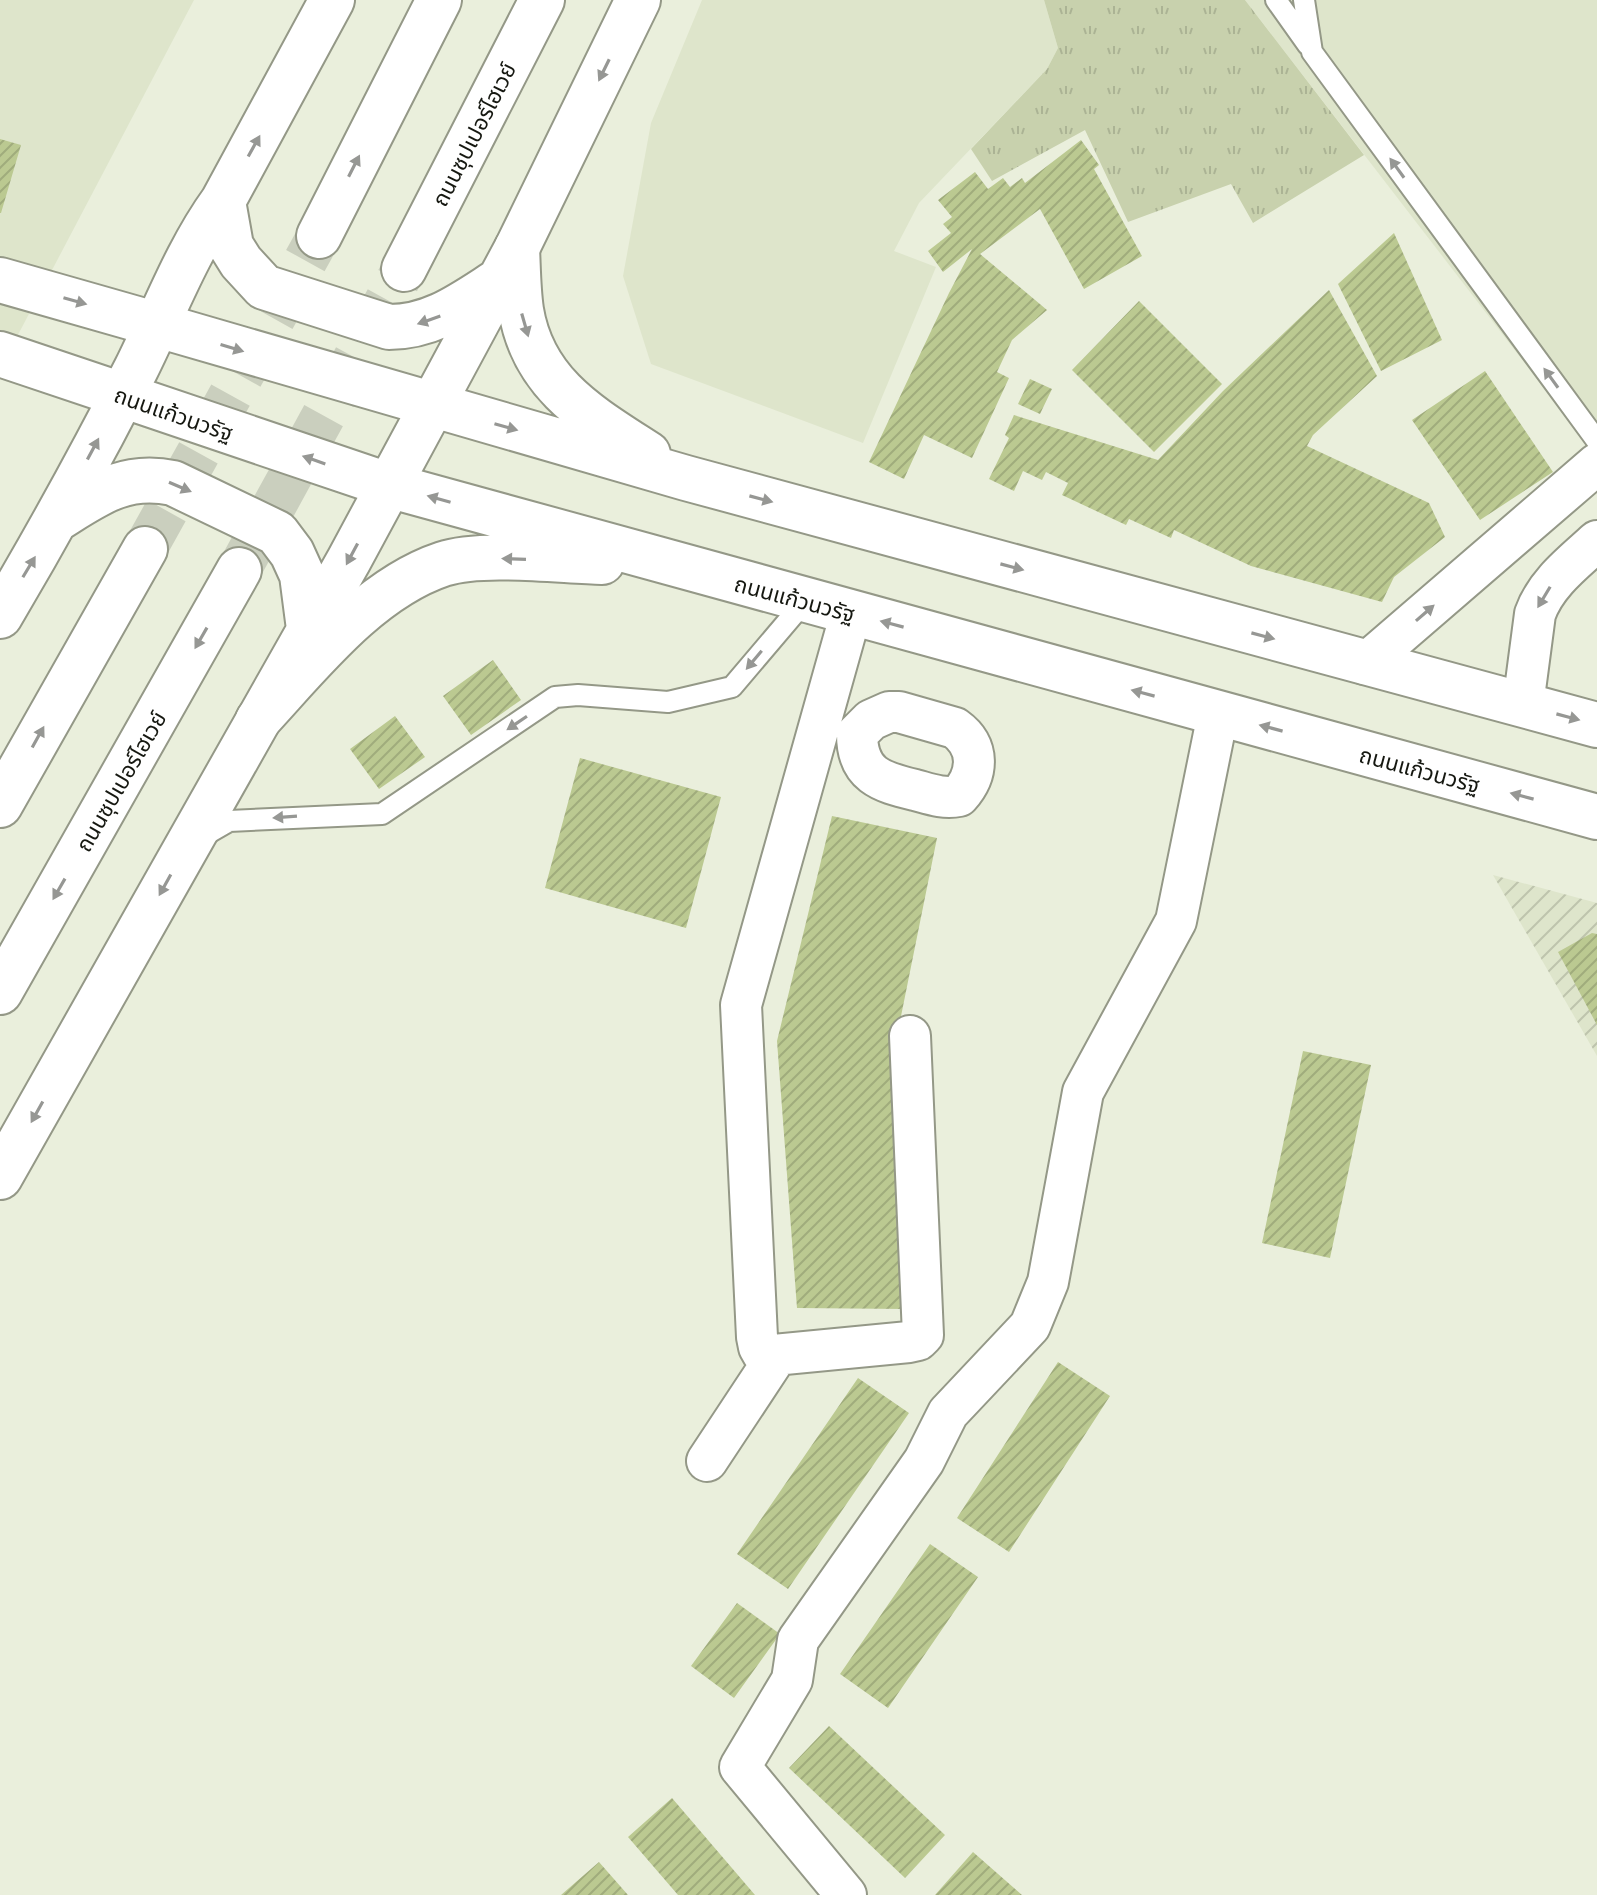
<svg xmlns="http://www.w3.org/2000/svg" width="1597" height="1895" font-family="'Noto Serif','Noto Sans Thai',serif">
<defs>
<pattern id="industrial-furrows" width="10" height="10" patternUnits="userSpaceOnUse" patternTransform="scale(2)"><rect width="10" height="10" fill="#dee5cb"/><path d="M-1 1l2-2M0 10L10 0M9 11l2-2" fill="none" stroke="#bec4ad"/></pattern>
<pattern id="grass-tufts" width="24" height="20" patternUnits="userSpaceOnUse" patternTransform="scale(2)"><rect width="24" height="20" fill="#c8d1ad"/><path d="M3 7l-1-3M5 7V3M7 7l1-3M15 17l-1-3M17 17v-4M19 17l1-3" fill="none" stroke="#abb394"/></pattern>
<pattern id="building-hatch" width="6" height="6" patternUnits="userSpaceOnUse" patternTransform="scale(2)"><rect width="6" height="6" fill="#bbc991"/><path d="M-1 1l2-2M0 6l6-6M5 7l2-2" fill="none" stroke="#a0ac7c"/></pattern>
</defs>
<rect width="100%" height="100%" fill="#eaefdc"/>
<path fill="#dee5cb" d="M0,0H194L0,369Z
M702,0H1044L1058,48L1047,69L919,203L894,251L936,267L863,443L651,364L623,276L651,123Z
M1245,0H1597V451L1594,453Z"/>
<path fill="url(#industrial-furrows)" d="M1493,875L1597,903V1056Z"/>
<path fill="url(#grass-tufts)" d="M1044,0H1245L1364,155L1253,223L1231,184L1128,222L1085,130L992,181L971,149L1047,69L1058,48Z"/>
<path fill="url(#building-hatch)" d="M0,139L21,145L1,213H0Z
M1081,140L1099,165L1094,169L1142,256L1084,289L1040,209L980,254L1047,310L1012,340L997,372L1009,378L972,458L924,435L904,479L869,462L949,293L972,249L943,272L928,251L951,233L943,224L952,217L938,200L975,172L988,189L1003,178L1010,187L1022,178L1025,183Z
M1394,233L1442,340L1381,371L1338,284Z
M1329,290L1377,376L1313,435L1307,446L1429,503L1445,537L1394,577L1382,602L1251,566L1174,530L1171,538L1129,519L1126,525L1062,495L1068,483L1046,472L1042,480L1023,471L1014,491L989,479L1009,438L1005,435L1014,415L1158,460L1223,391Z
M1139,301L1222,384L1154,452L1072,370Z
M1485,371L1553,472L1480,520L1412,420Z
M1030,379L1052,389L1040,414L1018,404Z
M493,660L521,700L471,735L443,696Z
M395,716L425,757L379,789L350,749Z
M580,758L721,797L686,928L545,888Z
M832,816L937,838L897,1036L905,1309L797,1308L777,1041Z
M1592,933L1597,934V1025L1558,952Z
M1303,1051L1371,1065L1330,1258L1262,1243Z
M1058,1362L1110,1396L1009,1552L957,1518Z
M858,1378L909,1413L788,1589L737,1554Z
M930,1544L978,1577L888,1708L840,1674Z
M737,1603L780,1634L734,1698L691,1666Z
M829,1726L945,1835L905,1878L789,1768Z
M672,1798L755,1895H678L628,1837Z
M973,1852L1022,1895H935Z
M599,1862L628,1895H561Z"/>
<g fill="none" stroke-linecap="round" stroke-linejoin="round">
<path stroke="#cacfbe" stroke-width="44" stroke-dasharray="44 22" stroke-linecap="butt" d="M145,549L319,236
M239,570L404,269"/>
<defs>
<path id="service" d="M1276,0L1308,45
M1304,0L1312,52L1597,441
M203,836L229,821L382,814L555,697L578,695L668,702L732,687L805,601"/>
<path id="minor" d="M851,613L741,1005L757,1337L759,1347L763,1354L774,1355L909,1342L918,1340L923,1335L910,1036
M1365,664L1597,464
M1523,705L1535,614C1546,583 1573,563 1597,541
M889,712H899L955,728C980,746 979,774 959,796C943,799 930,794 915,790C881,782 857,775 857,734L871,720Z
M707,1461L777,1355
M846,1895L740,1767L792,1680L798,1640L924,1461L948,1413L1030,1326L1048,1282L1083,1092L1176,921L1218,714"/>
<path id="tertiary" d="M0,280L158,325
M0,354L122,395"/>
<path id="secondary" d="M223,201L231,246L241,262L264,287L389,327C431,327 461,305 495,283
M57,519C97,494 124,473 173,483L277,533L292,553L302,575L309,629
M0,616C48,535 93,453 136,369C164,313 186,252 223,201L332,0
M0,1177L349,560L517,248L638,0"/>
<path id="primary" d="M517,248C518,268 518,290 521,310C533,385 591,417 648,454
M158,325L686,478L1597,725
M122,395L388,485L1597,817
M258,720C310,664 368,589 443,564C481,551 560,561 602,562"/>
<path id="trunk" d="M319,236L439,0
M404,269L542,0
M0,805L145,549
M0,992L239,570"/>
</defs>
<use href="#service" stroke="#949887" stroke-width="24"/>
<use href="#minor" stroke="#949887" stroke-width="44"/>
<use href="#tertiary" stroke="#949887" stroke-width="48"/>
<use href="#secondary" stroke="#949887" stroke-width="48"/>
<use href="#primary" stroke="#949887" stroke-width="48"/>
<use href="#trunk" stroke="#949887" stroke-width="48"/>
<use href="#service" stroke="#fff" stroke-width="20"/>
<use href="#minor" stroke="#fff" stroke-width="40"/>
<use href="#tertiary" stroke="#fff" stroke-width="44"/>
<use href="#secondary" stroke="#fff" stroke-width="44"/>
<use href="#primary" stroke="#fff" stroke-width="44"/>
<use href="#trunk" stroke="#fff" stroke-width="44"/>
</g>
<defs><path id="oneway-solid" d="M-6-.8H1V-3.2L6.5 0L1 3.2V.8H-6Z" transform="scale(2)"/></defs>
<g fill="#969794">
<use href="#oneway-solid" transform="translate(604 70) rotate(116)"/>
<use href="#oneway-solid" transform="translate(254 146) rotate(-61)"/>
<use href="#oneway-solid" transform="translate(354 166) rotate(-63)"/>
<use href="#oneway-solid" transform="translate(1397 168) rotate(-126)"/>
<use href="#oneway-solid" transform="translate(75 301) rotate(16)"/>
<use href="#oneway-solid" transform="translate(429 320) rotate(161)"/>
<use href="#oneway-solid" transform="translate(525 325) rotate(74)"/>
<use href="#oneway-solid" transform="translate(232 348) rotate(17)"/>
<use href="#oneway-solid" transform="translate(1551 378) rotate(-126)"/>
<use href="#oneway-solid" transform="translate(506 427) rotate(16)"/>
<use href="#oneway-solid" transform="translate(93 449) rotate(-62)"/>
<use href="#oneway-solid" transform="translate(314 460) rotate(-161)"/>
<use href="#oneway-solid" transform="translate(180 487) rotate(23)"/>
<use href="#oneway-solid" transform="translate(439 499) rotate(-164)"/>
<use href="#oneway-solid" transform="translate(761 499) rotate(15)"/>
<use href="#oneway-solid" transform="translate(352 554) rotate(118)"/>
<use href="#oneway-solid" transform="translate(514 559) rotate(-178)"/>
<use href="#oneway-solid" transform="translate(29 567) rotate(-59)"/>
<use href="#oneway-solid" transform="translate(1012 567) rotate(15)"/>
<use href="#oneway-solid" transform="translate(1544 597) rotate(121)"/>
<use href="#oneway-solid" transform="translate(1425 613) rotate(-41)"/>
<use href="#oneway-solid" transform="translate(892 624) rotate(-165)"/>
<use href="#oneway-solid" transform="translate(1263 636) rotate(15)"/>
<use href="#oneway-solid" transform="translate(201 638) rotate(120)"/>
<use href="#oneway-solid" transform="translate(754 660) rotate(130)"/>
<use href="#oneway-solid" transform="translate(1143 693) rotate(-165)"/>
<use href="#oneway-solid" transform="translate(1568 717) rotate(15)"/>
<use href="#oneway-solid" transform="translate(517 723) rotate(146)"/>
<use href="#oneway-solid" transform="translate(1271 728) rotate(-165)"/>
<use href="#oneway-solid" transform="translate(38 737) rotate(-61)"/>
<use href="#oneway-solid" transform="translate(1522 796) rotate(-165)"/>
<use href="#oneway-solid" transform="translate(285 817) rotate(176)"/>
<use href="#oneway-solid" transform="translate(165 885) rotate(119)"/>
<use href="#oneway-solid" transform="translate(59 889) rotate(120)"/>
<use href="#oneway-solid" transform="translate(37 1112) rotate(119)"/>
</g>
<g text-anchor="middle" dominant-baseline="central" stroke-width="6" stroke-linejoin="round" paint-order="stroke">
<g font-size="22" fill="#161811" stroke="#fff">
<text transform="translate(473 134) rotate(-63)">ถนนซุปเปอร์ไฮเวย์</text>
<text transform="translate(174 413) rotate(19)">ถนนแก้วนวรัฐ</text>
<text transform="translate(795 598) rotate(15)">ถนนแก้วนวรัฐ</text>
<text transform="translate(1420 769) rotate(15)">ถนนแก้วนวรัฐ</text>
<text transform="translate(120 781) rotate(-60)">ถนนซุปเปอร์ไฮเวย์</text>
</g>
</g>
</svg>
